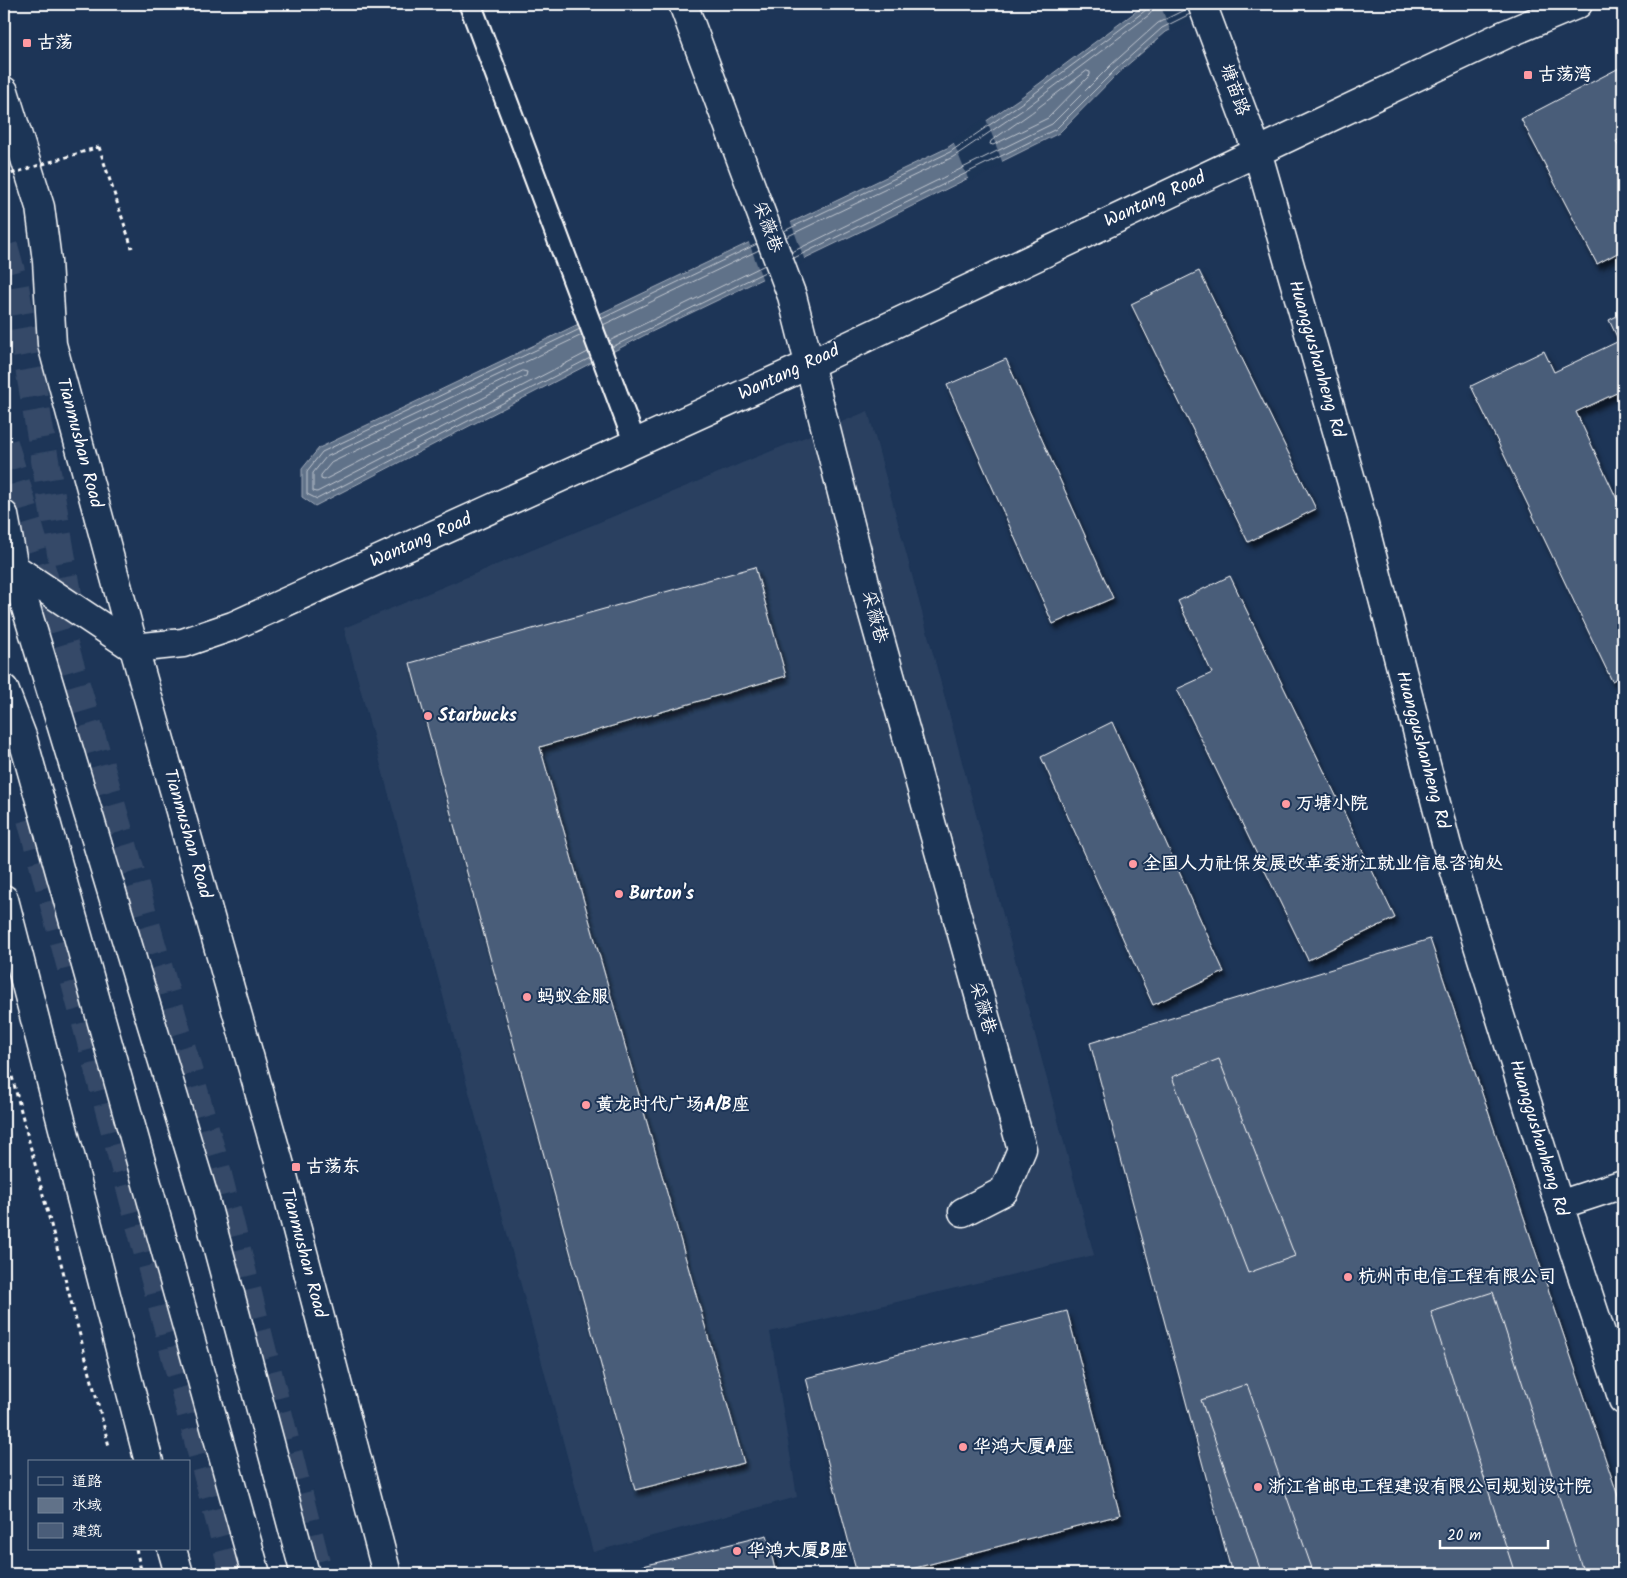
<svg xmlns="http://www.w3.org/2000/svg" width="1627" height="1578" font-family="Kalam,'LXGW WenKai TC',sans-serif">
<defs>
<filter id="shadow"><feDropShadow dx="3" dy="5.5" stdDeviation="2.5" flood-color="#0009"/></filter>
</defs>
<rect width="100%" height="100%" fill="#1d3557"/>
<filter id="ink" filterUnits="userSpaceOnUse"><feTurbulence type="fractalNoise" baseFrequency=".02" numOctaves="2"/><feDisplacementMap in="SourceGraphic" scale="10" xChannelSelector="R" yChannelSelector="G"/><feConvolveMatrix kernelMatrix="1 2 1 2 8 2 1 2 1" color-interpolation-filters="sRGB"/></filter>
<g filter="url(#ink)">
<path fill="#2a4161" d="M868,411L1094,1255L770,1332L797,1497L593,1552L344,628Z"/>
<path fill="#617289" stroke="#a0aab8" d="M1146,4H1222L1166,32L1118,73L1059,133L872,226L645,335L315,506L302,497V469L319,448L947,148L1020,98Z"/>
<path fill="#1d3557" d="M1160,4H1225L1223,6L1171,32Z
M986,119L1003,164L969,181L953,141Z
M790,220L805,261L763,281L748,240Z"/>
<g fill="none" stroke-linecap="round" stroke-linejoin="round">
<path stroke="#c0c7d0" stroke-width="1" d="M1087,71L1090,72V75L1048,118L993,145L990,144L991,141L1031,113Z
M784,231L950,152L1023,102L1146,10L1148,4
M786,237L953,157L1027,107L1149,15L1153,10L1154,4
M792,252L1052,124L1111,65L1158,23L1188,8
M794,258L1056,129L1115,70L1162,28L1190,14
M601,319L757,244
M603,325L759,250
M580,329L322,452L307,471V494L317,499L590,358
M582,335L326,457L313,473V491L317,492L588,352
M609,341L765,265
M612,347L767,271
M523,371L527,372L526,376L324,480L321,479V475L331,463Z"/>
</g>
<path fill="#4a5d79" stroke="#fff" filter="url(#shadow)" d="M1623,66V138L1616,141L1623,154V250L1597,264L1521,119Z
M1199,271L1316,509L1248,542L1131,304Z
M1623,313V390L1576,412L1623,512V675L1612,681L1471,386L1544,351L1554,372L1619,341L1609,320Z
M1006,359L1113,598L1053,624L947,385Z
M755,567L786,676L540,747L744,1463L635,1490L410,663Z
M1230,576L1395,918L1308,960L1177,689L1212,673L1178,601Z
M1112,722L1224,972L1153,1005L1041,757Z
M1430,939L1623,1511V1574H1232L1090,1043Z
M1219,1059L1295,1256L1248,1273L1172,1077Z
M1493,1292L1584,1574H1515L1431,1312Z
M1067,1311L1120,1515L892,1574H857L806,1378Z
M1247,1384L1314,1574H1262L1201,1400Z
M767,1535L776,1574H641L639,1567Z"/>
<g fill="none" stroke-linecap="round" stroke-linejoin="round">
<path stroke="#344968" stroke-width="28" stroke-dasharray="28 14" stroke-linecap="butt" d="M4,246L15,286L73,623
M4,443L95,748L215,1163L319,1574
M31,819L234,1574"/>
<defs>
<path id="service" d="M470,4L635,443"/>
<path id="minor" d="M683,4L792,296L871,607L1022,1149L1004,1191L963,1212
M1559,1205L1623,1184"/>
<path id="tertiary" d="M1202,4L1257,151L1364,525L1447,846L1559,1205L1623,1400
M4,559L14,568L134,648L183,643L233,626L810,364L1504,35L1578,4"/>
<path id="secondary" d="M4,91L40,207L47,261L52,344L134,648L283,1176L387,1574
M4,899L149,1462
M172,1549L179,1574"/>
<path id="primary" d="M4,515L14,568L206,1204L305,1574
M4,689L22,736L256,1574"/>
</defs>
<use href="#service" stroke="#fff" stroke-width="25"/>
<use href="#minor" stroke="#fff" stroke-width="31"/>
<use href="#tertiary" stroke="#fff" stroke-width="31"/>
<use href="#secondary" stroke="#fff" stroke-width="31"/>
<use href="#primary" stroke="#fff" stroke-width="31"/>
<path stroke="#fff" stroke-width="3" stroke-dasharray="4 4" stroke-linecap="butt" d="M99,147L132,248
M4,1046L109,1446
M136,1549L142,1574"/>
<use href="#service" stroke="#1d3557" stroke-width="21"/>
<use href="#minor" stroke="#1d3557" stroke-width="28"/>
<use href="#tertiary" stroke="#1d3557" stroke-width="28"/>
<use href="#secondary" stroke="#1d3557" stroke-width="28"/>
<use href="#primary" stroke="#1d3557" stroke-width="28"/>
<path stroke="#fff" stroke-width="3" stroke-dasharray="4 4" stroke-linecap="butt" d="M4,176L99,147"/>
</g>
</g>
<g fill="#ff9aa2" stroke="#1d3557" stroke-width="2">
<rect x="22" y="38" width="10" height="10" rx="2.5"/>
<rect x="1523" y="70" width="10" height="10" rx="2.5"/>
<circle cx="428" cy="716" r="5"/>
<circle cx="1286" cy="804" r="5"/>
<circle cx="1133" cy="864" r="5"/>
<circle cx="619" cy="894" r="5"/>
<circle cx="527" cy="997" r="5"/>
<circle cx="586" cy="1105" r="5"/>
<rect x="291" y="1162" width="10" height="10" rx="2.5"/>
<circle cx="1348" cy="1277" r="5"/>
<circle cx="963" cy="1447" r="5"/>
<circle cx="1258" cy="1487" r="5"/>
<circle cx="737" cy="1551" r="5"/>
</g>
<g text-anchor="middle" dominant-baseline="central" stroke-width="4" stroke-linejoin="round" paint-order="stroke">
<g font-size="18" font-weight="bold" fill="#fff" stroke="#1d3557" text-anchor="start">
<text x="37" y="43">古荡</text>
<text x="1538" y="75">古荡湾</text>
<text x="438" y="716">Starbucks</text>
<text x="1296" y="804">万塘小院</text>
<text x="1143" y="864">全国人力社保发展改革委浙江就业信息咨询处</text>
<text x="629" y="894">Burton's</text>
<text x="537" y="997">蚂蚁金服</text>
<text x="596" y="1105">黄龙时代广场A/B座</text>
<text x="306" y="1167">古荡东</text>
<text x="1358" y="1277">杭州市电信工程有限公司</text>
<text x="973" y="1447">华鸿大厦A座</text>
<text x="1268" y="1487">浙江省邮电工程建设有限公司规划设计院</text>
<text x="747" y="1551">华鸿大厦B座</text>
</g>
<g font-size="18" fill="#fff" stroke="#1d3557">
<text transform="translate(1234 90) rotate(70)">塘苗路</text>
<text transform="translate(1155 200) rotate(-25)">Wantang Road</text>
<text transform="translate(767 227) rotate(70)">采薇巷</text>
<text transform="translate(1316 359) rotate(74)">Huanggushanheng Rd</text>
<text transform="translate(789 373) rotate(-25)">Wantang Road</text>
<text transform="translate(79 443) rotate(75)">Tianmushan Road</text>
<text transform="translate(421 541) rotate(-24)">Wantang Road</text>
<text transform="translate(874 617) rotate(75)">采薇巷</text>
<text transform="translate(1422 750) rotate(75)">Huanggushanheng Rd</text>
<text transform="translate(187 834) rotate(74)">Tianmushan Road</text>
<text transform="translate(982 1008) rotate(74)">采薇巷</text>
<text transform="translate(1538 1138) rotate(73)">Huanggushanheng Rd</text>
<text transform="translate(303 1253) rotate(75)">Tianmushan Road</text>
</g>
</g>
<rect width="1627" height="1578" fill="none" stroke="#1d3557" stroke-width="20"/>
<rect x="10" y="10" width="1607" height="1558" fill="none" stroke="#fff" stroke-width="2" filter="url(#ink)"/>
<rect x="28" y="1460" width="162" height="90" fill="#1d3557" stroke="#77869a"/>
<rect x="38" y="1477" width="25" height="8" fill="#1d3557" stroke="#77869a"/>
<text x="72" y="1486" font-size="15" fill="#ffffff">道路</text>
<rect x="38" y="1498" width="25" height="15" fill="#617289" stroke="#77869a"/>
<text x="72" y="1510" font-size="15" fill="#ffffff">水域</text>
<rect x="38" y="1523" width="25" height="15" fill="#4a5d79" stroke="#77869a"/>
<text x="72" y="1536" font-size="15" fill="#ffffff">建筑</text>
<path d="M1440 1540v8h108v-8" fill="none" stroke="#ffffff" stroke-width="2.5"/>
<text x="1447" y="1540" font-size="15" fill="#ffffff" stroke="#1d3557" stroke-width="4" paint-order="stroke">20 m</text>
</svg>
